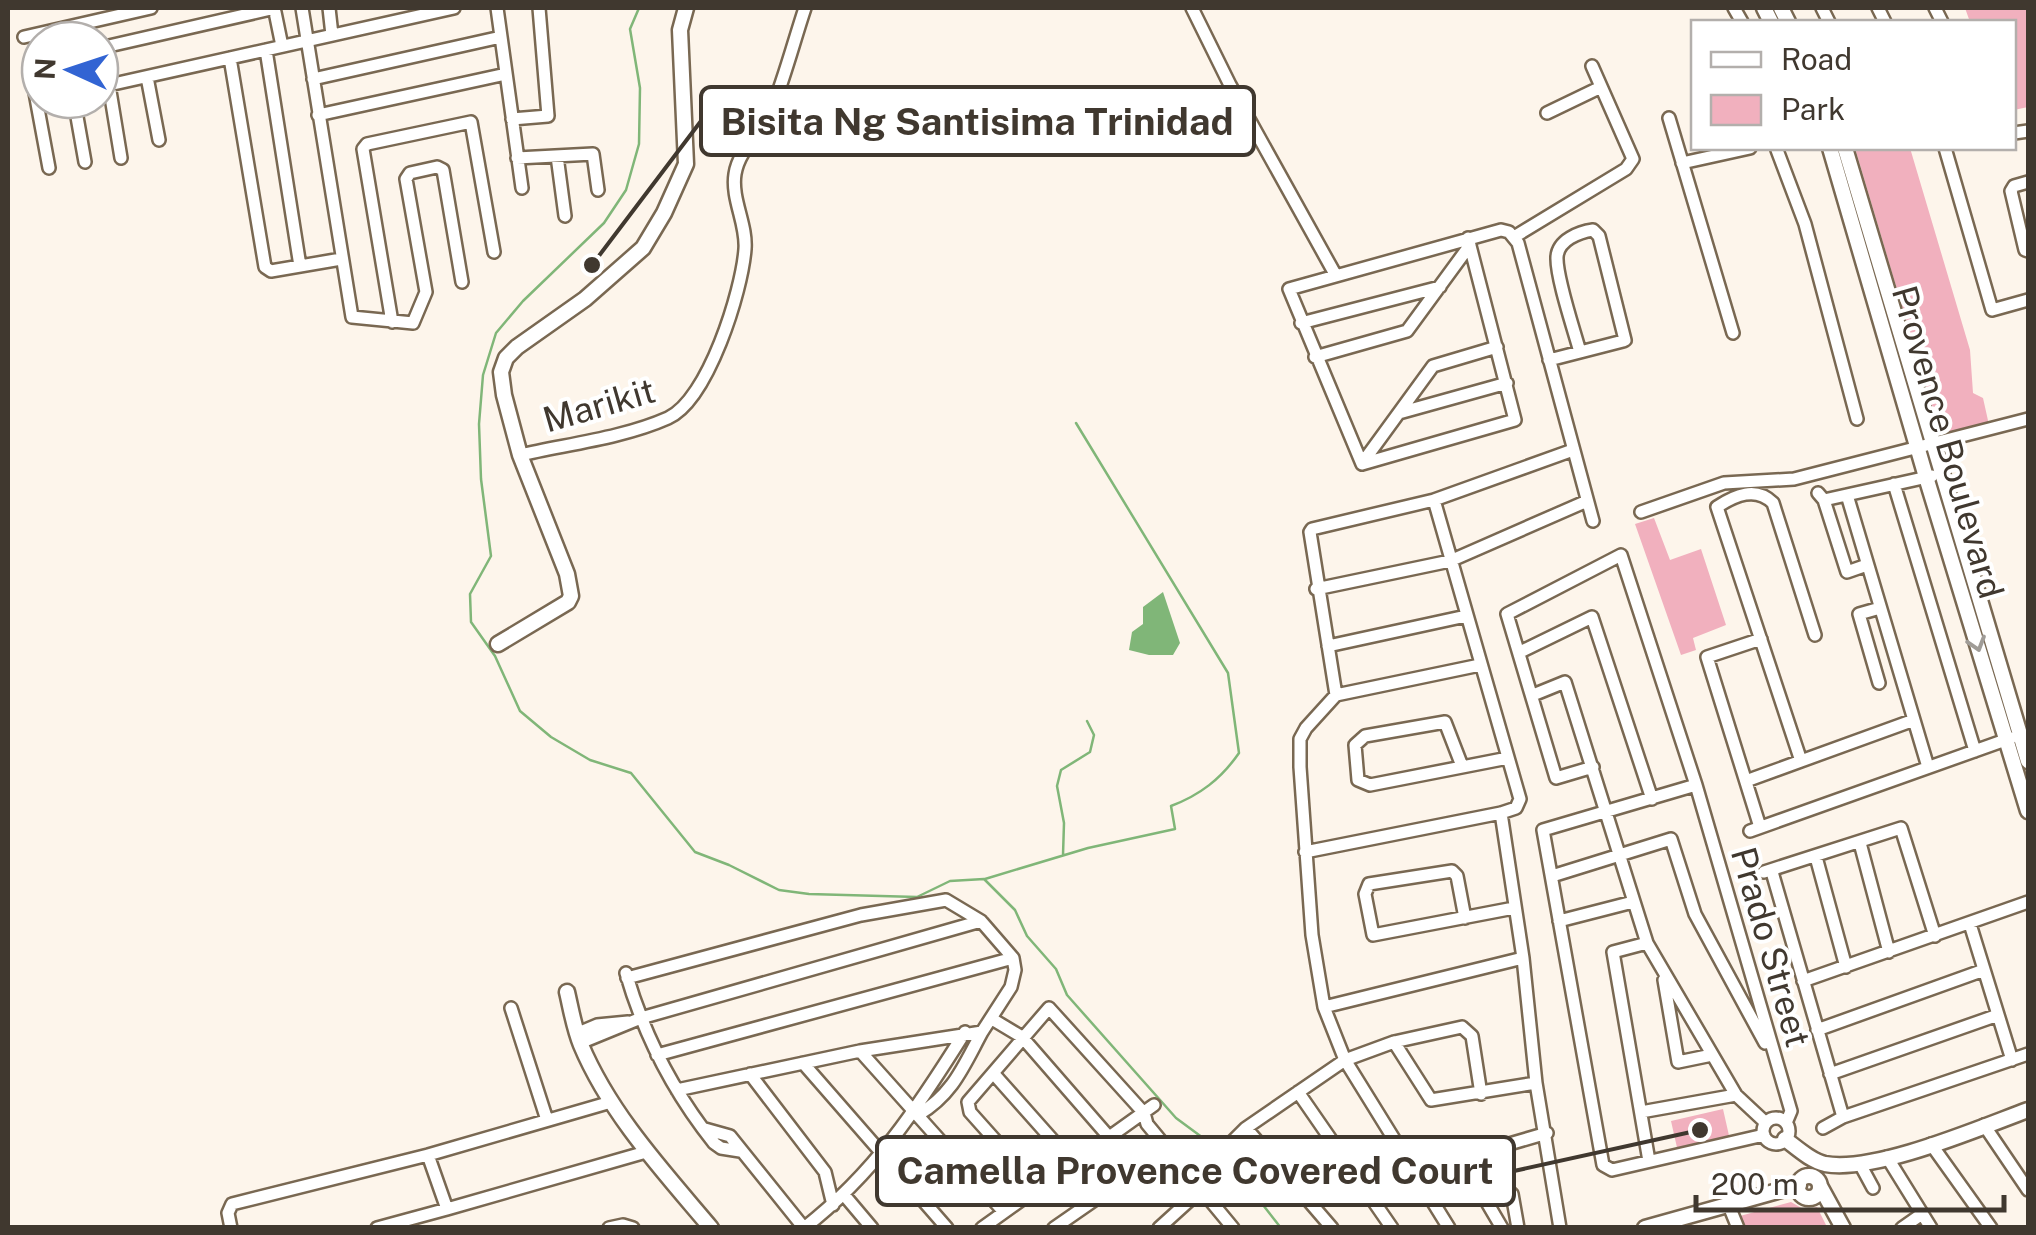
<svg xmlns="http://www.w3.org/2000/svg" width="2036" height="1235" font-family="'Public Sans',sans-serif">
<rect width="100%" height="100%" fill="#fdf5eb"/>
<path fill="#f1b0be" d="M1965,8H2028V107L2014,110V22H1970Z
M1855,148H1910L1970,350L1973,393L1983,398L1989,425L1940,434Z
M1654,518L1670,560L1701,549L1726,625L1693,638L1696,650L1681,655L1635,524Z
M1723,1109L1730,1140L1678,1152L1671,1121Z
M1791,1202L1805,1210L1817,1207L1827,1227H1745L1740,1216Z"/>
<path fill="#80b678" d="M1163,592L1180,643L1173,655H1149L1129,650L1132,632L1143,624V607Z"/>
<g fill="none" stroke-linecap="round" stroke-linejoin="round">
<path stroke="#80b678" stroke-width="2.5" d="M639,8L630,29L640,88L639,144L626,190L604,223L523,301L496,333L483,375L479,424L481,479L491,556L470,594L471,622L495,656L520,711L551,737L590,760L631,773L695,852L729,865L779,890L809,894L917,897L950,881L984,879L1015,910L1027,936L1056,969L1067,995L1176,1118L1218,1149
M773,91L781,66
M752,131L762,117
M1063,855L1064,823L1057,786L1061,770L1090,752L1094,735L1087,721
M985,879L1088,848L1175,829L1171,806C1200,795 1221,779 1239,753L1228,673L1076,423
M1224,1155L1281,1228"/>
<defs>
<path id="minor" d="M302,8L352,317L413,323L426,292L406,179L410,173L437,167L443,170L462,282
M329,8L332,35
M497,8L522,188
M1192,8L1230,85L1335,274
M1734,8L1742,22
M1822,8L1829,22
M1878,8L1885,22
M1935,8L1942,22
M24,37L151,8
M100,48L271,9L275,12L282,46
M266,50L300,266
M230,58L265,267L271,271L341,259
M40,62L32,66L31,71L49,168
M147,77L159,140
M313,79L501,37
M109,85L121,158
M100,87L454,8
M74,100L85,162
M1547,113L1601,87
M318,115L506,74
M1669,118L1733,333
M512,119L548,116L539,8
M2014,133L2028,131
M1945,148L1992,310L2028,300
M1777,150L1805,224L1857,419
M557,156L565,216
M517,158L593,154L598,190
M1682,163L1750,148
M2028,182L2014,186L2011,191L2025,250L2028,251
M1514,237L1626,169L1633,159L1592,66
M392,322L363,149L367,144L471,122L494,252
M1301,323L1440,287
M1315,357L1407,331L1470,245
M1549,360L1623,341L1625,340L1599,236L1593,230C1579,232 1558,240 1557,257C1556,277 1574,330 1580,352
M1399,413L1507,383
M520,455C568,444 623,438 668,418C708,400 742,291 745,249C747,224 731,199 735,174C739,148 763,132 772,109C785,76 794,41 805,8
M1363,462L1433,366L1497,347
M1362,464L1289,289L1501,230L1509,232L1518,243L1593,521
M1362,464L1515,420L1468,238
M1894,484L1975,751
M1818,493L1824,500L1847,572L1867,565
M1847,495L1928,767
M1824,500L1932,476
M1641,512L1724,483L1794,479L2028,419
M1316,589L1450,561L1587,501
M1328,646L1466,616
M1520,652L1592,617L1652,799
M1879,683L1859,614L1880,608
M1336,695L1310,532L1312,529L1434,500L1573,450
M1533,695L1565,682L1647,943L1736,1095L1766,1123
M1801,761L1717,507C1735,495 1756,486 1773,503L1815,635
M1462,766L1445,722L1365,736L1355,745L1358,780L1370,785L1508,758
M1593,767L1556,778L1507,614L1621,555L1696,785L1791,1111L1786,1123
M1746,781L1914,720
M1696,785L1543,830L1603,1165L1612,1170L1764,1135
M1501,813L1523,958L1536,1083L1560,1228
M1760,827L1707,657L1761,639
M1750,831L2011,738
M1860,843L1889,952
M1305,852L1501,813L1516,808L1520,799L1434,500
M1816,857L1846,967
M1764,872L1901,828L1935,936
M1772,872L1843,1117
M1552,876L1671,839L1695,914L1765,1043
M1465,918L1457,876L1452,871L1369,884L1365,894L1373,935L1514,908
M1559,921L1633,902
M1970,924L2012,1060
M1647,943L1613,952L1649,1161
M626,973C644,1035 674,1093 714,1143L721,1148L740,1151
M627,978L861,915L946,900L981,921L1013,958L1015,970L1011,987L982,1032L860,1051L677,1090
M1664,980L1678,1062L1712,1055
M1803,981L2028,902
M1324,1007L1523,958
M511,1008L547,1120
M992,1019L1022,1037L1109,1137
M1817,1030L1984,970
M578,1033L597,1025L628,1022
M1394,1042L1431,1100L1536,1083
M580,1043L641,1018L981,921
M860,1051L1004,1212
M657,1055L1013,958
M803,1063L947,1228
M993,1073L1073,1163
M750,1074L825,1172L833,1205
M1830,1074L1998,1015
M1298,1092L1392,1228
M1641,1112L1736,1095
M918,1115C953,1094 963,1067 982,1032
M1763 1131a13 13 0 1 1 26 0a13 13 0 1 1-26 0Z
M1984,1125L2028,1190
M1246,1128L1332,1228
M1823,1128L1843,1117L2028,1054
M705,1129L730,1136L804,1228C875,1173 918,1107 965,1032
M1931,1144L1991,1228
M1887,1157L1931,1228
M1860,1164L1873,1188
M1419,1175L1468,1156L1547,1133
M1195,1179L1246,1128L1345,1060L1394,1042L1462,1027L1472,1036L1481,1094
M1038,1188L970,1112L968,1102L1049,1008L1144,1113L1147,1124L1233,1228
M845,1196L872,1228
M1729,1206L1738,1228
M447,1209L646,1152
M231,1228L228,1213L232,1204L428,1155L611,1102
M377,1228L447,1209L428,1155
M609,1228L623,1225L633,1228
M982,1228L1154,1105
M1054,1228L1168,1149
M1159,1228L1202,1189
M1449,1228L1345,1060L1324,1007L1312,935L1300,767V739L1306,728L1336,695L1480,665
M1502,1228L1485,1199L1507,1190L1512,1194L1518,1228
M1902,1228L1922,1214"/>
<path id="tertiary" d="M1764,8L1771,22
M1781,8L1788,22
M1830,148L1926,477L2028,811
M1845,148L2028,761
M498,644L568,602L571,596L567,574L520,455L504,395L501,372L506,358L517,347L585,299L643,248L664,213L686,164L680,30L686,8
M567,992C571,1009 574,1028 581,1045C610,1114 663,1171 711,1228
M1785,1139C1797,1148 1811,1161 1825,1164C1875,1173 1979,1128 2028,1110
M1798 1187a11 11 0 1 1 22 0a11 11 0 1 1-22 0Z
M1820,1186L1843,1228
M1645,1228L1799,1185"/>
</defs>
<use href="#minor" stroke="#796852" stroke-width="16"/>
<use href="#tertiary" stroke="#796852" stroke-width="19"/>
<use href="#minor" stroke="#fff" stroke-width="11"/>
<use href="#tertiary" stroke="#fff" stroke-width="14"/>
</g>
<defs><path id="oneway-chevron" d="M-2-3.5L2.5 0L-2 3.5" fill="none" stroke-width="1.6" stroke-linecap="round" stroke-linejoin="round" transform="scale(2.5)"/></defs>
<use stroke="#a09c97" href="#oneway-chevron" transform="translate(1977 644) rotate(73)"/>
<g text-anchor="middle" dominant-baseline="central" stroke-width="8" stroke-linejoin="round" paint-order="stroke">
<g font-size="35" fill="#40382f" stroke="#fff">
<text transform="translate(599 405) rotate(-16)">Marikit</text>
<text transform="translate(1948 442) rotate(74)">Provence Boulevard</text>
<text transform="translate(1771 947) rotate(74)">Prado Street</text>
</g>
</g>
<path fill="none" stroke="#40382f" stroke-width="4" d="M592 265L701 121M1700 1130L1514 1171"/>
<g fill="#40382f" stroke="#fff" stroke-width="4">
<circle cx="592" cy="265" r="10"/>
<circle cx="1700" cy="1130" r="10"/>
</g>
<g fill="#fff" stroke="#40382f" stroke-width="4">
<rect x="701" y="87" width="553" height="68" rx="10"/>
<rect x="877" y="1137" width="637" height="68" rx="10"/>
</g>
<g font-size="38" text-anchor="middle" font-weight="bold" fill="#40382f">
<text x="977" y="135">Bisita Ng Santisima Trinidad</text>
<text x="1195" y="1184">Camella Provence Covered Court</text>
</g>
<rect width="2036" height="1235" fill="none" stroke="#40382f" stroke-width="20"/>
<rect x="1691" y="20" width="325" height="130" fill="#ffffff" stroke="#b3afac" stroke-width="2.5"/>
<rect x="1711" y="52" width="50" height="15" fill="#ffffff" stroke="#b3afac" stroke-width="2.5"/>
<text x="1781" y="70" font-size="30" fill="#40382f">Road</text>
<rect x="1711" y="95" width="50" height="30" fill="#f1b0be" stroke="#b3afac" stroke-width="2.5"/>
<text x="1781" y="120" font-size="30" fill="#40382f">Park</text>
<g transform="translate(70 70) rotate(273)"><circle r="48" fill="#ffffff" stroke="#b3afac" stroke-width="2.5"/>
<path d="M0-8L18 38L0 25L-18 38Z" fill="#3264d3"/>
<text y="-15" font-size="28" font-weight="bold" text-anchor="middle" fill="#40382f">N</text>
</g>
<path d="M1696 1195v15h308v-15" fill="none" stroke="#40382f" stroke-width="5"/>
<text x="1711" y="1195" font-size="30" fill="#40382f" stroke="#ffffff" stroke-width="8" paint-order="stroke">200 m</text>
</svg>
